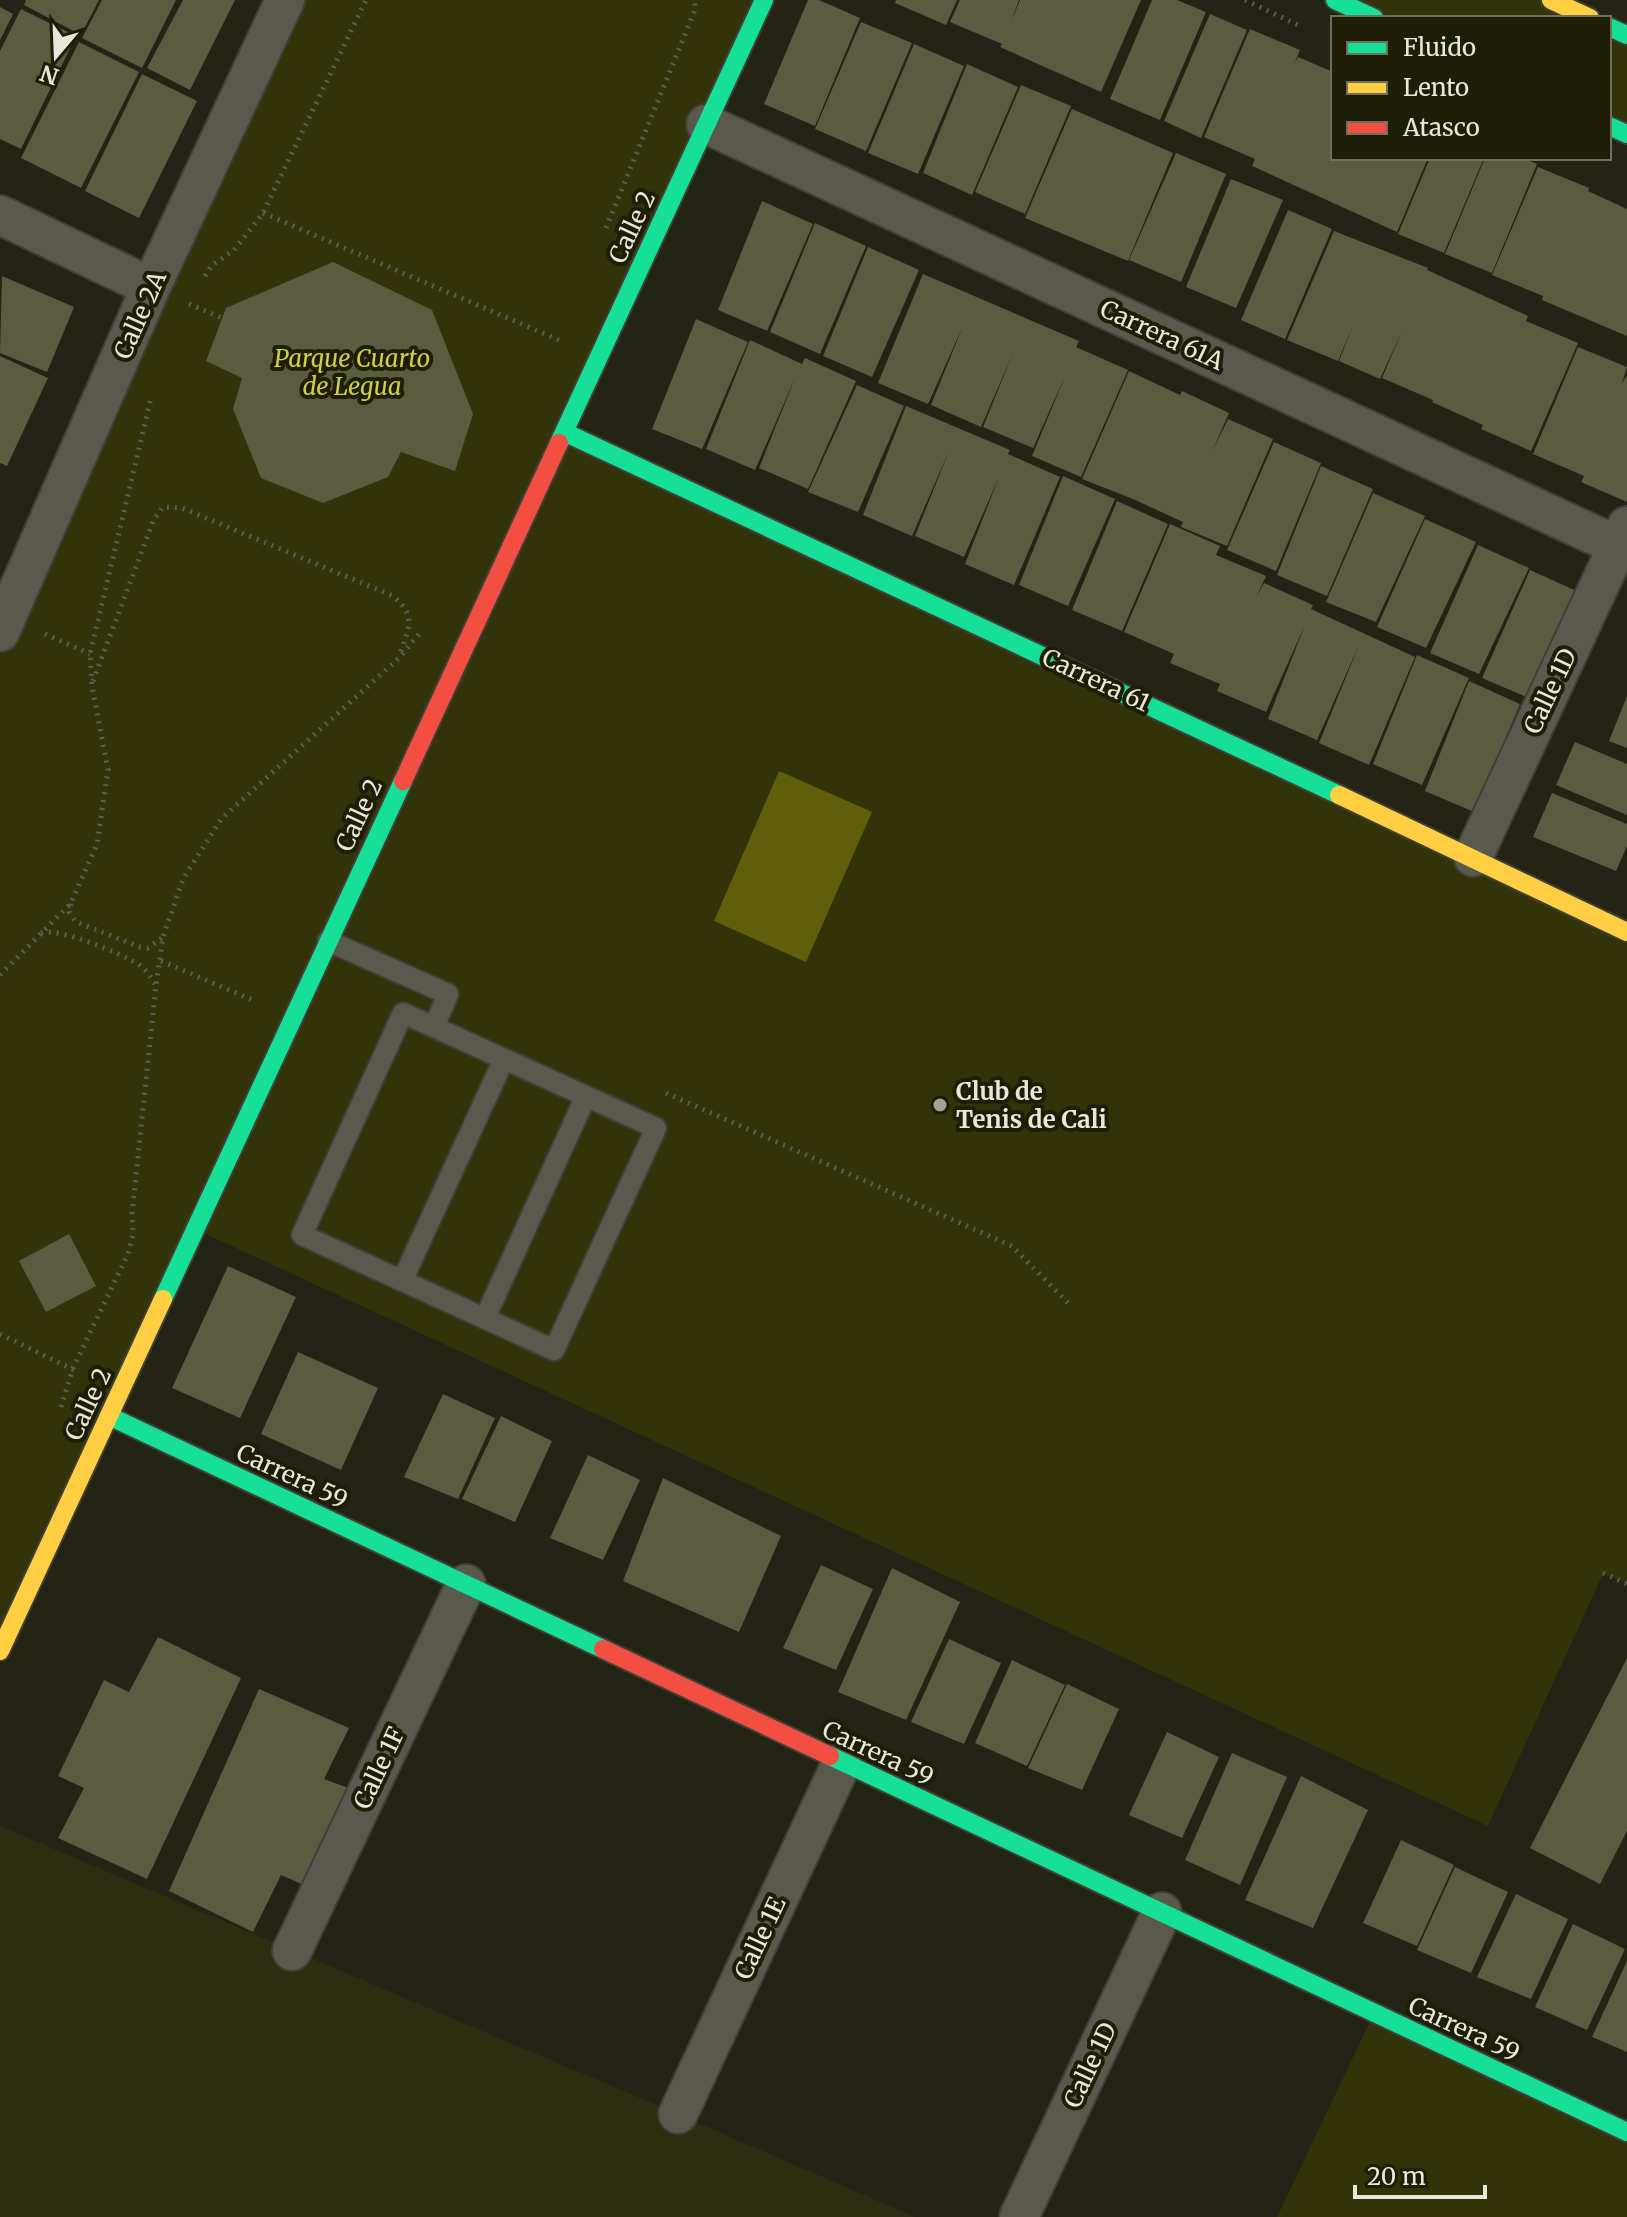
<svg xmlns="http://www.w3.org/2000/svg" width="1627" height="2217" font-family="Merriweather,serif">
<rect width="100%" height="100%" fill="#232316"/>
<path fill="#2d2d10" d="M0,1826L678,2114L915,2217H0Z"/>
<path fill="#333309" d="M285,0H764L564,432L1627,932V1584L1603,1574L1488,1826L195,1229L0,1651V632Z
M1335,0H1551L1590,18H1374Z
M1609,27L1627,35V134L1609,126Z
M1374,2013L1627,2132V2217H1277Z"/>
<path fill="#5f5e0a" d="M779,771L872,812L806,962L714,921Z"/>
<path fill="#5b5b40" d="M26,0H99L81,35L24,5Z
M102,0H176L142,68L82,38Z
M183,0H235L190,90L147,68Z
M808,0H819L860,18L815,126L764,104Z
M896,0H957L946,25L895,3Z
M960,0H1019L1011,22L1020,0H1141L1101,92L1000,47L1002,44L950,22Z
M1152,0H1177L1206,12L1160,120L1110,99Z
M0,7L13,14L0,40Z
M21,9L76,36L21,149L0,139V51Z
M1210,14L1247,30L1201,138L1164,121Z
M861,22L912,43L866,151L815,129Z
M1250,29L1300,50L1294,64L1298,57L1333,72V158H1428L1397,232L1252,166L1255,159L1204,137Z
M79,42L139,72L81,188L21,158Z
M914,44L964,66L918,174L868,153Z
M967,64L1018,87L972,195L923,173Z
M142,74L197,101L139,218L85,191Z
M1021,85L1071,106L1025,214L975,192Z
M1072,109L1173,153L1128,261L1025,218Z
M1176,153L1226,174L1181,282L1129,260Z
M1430,158H1484L1444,253L1398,234Z
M1485,158H1523L1537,164L1492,273L1445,254Z
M1538,167L1589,188L1588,191L1627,209V336L1542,300L1543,296L1492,275Z
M1231,179L1283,200L1236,308L1186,287Z
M762,201L813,224L767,331L718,310Z
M1288,210L1332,229L1285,339L1241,320Z
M815,223L866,246L820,354L770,332Z
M1334,231L1428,268L1427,270L1528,316L1526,321L1578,343L1531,451L1481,429L1483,425L1432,402L1433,400L1382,378L1402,331L1380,379L1339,361L1353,325L1338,361L1287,340Z
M868,247L919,270L872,377L823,356Z
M333,262L432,310L473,414L455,471L401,452L388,477L323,503L261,478L233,409L242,378L206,361L226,308Z
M923,274L1079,341L1076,347L1128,370L1081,477L1032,456L1066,374L1033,448L983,427L1013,353L981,427L931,405L963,326L928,404L878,383Z
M2,276L74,307L47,372L0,353Z
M696,319L748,342L702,449L652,429Z
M750,340L802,364L805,358L856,381L808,489L759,468L795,378L755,470L706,449Z
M1578,347L1627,367L1622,383L1627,375V502L1581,482L1584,476L1533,454Z
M0,356L48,378L7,466L0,463Z
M1129,371L1180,395L1182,391L1229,413L1212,452L1228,419L1273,439L1227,546L1181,527L1183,522L1133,499L1082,479Z
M857,385L904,406L858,512L808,492Z
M906,406L1010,450L1008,454L1060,477L1014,585L965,564L999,477L964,557L915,536L949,451L912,536L863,515Z
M1274,442L1321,463L1276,571L1227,550Z
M1321,466L1373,489L1327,596L1277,575Z
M1063,476L1115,499L1068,606L1019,585Z
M1373,493L1425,516L1376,622L1326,602Z
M1117,501L1168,524L1122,631L1072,610Z
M1425,519L1476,542L1426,648L1377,627Z
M1170,524L1220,546L1216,555L1266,576L1256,598L1264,583L1313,605L1311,609L1415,657L1369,765L1319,743L1359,645L1317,740L1268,719L1305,625L1266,712L1217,691L1220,684L1170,663L1174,654L1124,632Z
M1478,545L1529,568L1479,674L1430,653Z
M1530,570L1581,593L1531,699L1482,678Z
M1417,655L1469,678L1422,785L1373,764Z
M1469,681L1520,704L1474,812L1425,791Z
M1627,696V748L1609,741Z
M1575,742L1627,764V815L1556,785Z
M1552,793L1627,824V846L1616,871L1533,837Z
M69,1234L96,1286L46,1312L19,1261Z
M228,1266L296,1297L240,1418L172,1388Z
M298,1352L378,1388L341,1470L261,1434Z
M443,1394L495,1418L458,1499L404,1477Z
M501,1416L552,1441L515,1522L462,1499Z
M588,1455L640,1480L603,1560L550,1538Z
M663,1478L781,1536L739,1632L623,1581Z
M821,1565L873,1589L836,1670L783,1648Z
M892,1568L960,1602L906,1720L838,1692Z
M158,1637L241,1678L147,1879L58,1838L84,1788L58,1776L104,1680L129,1692Z
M949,1639L1001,1663L964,1744L911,1722Z
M1627,1658V1831L1600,1884L1530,1848Z
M1012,1660L1065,1685L1027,1766L975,1743Z
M1067,1684L1119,1709L1082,1790L1028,1768Z
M259,1689L349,1728L324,1779L351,1789L306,1886L281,1875L253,1932L169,1891Z
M1167,1732L1219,1757L1182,1838L1129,1815Z
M1232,1753L1287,1777L1240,1885L1185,1860Z
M1301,1776L1368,1810L1313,1928L1245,1900Z
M1401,1840L1454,1865L1417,1946L1363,1923Z
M1455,1867L1508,1892L1471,1973L1417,1950Z
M1516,1894L1568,1919L1531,1999L1477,1977Z
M1573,1924L1625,1949L1587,2030L1535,2007Z
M1627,1961V2052L1592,2037Z"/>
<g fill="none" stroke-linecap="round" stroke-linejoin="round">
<defs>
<path id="lane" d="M328,941L448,994L434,1027
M403,1013L656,1128L554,1350L302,1235Z
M402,1281L504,1059
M485,1318L586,1096"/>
<path id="street" d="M706,124L1618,546
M0,215L151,287
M0,632L151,287L285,0
M1473,857L1627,526
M292,1951L466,1584
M678,2114L842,1762
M1019,2217L1162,1912"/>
<path id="fast" d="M1335,0L1374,18
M1609,27L1627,35
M1609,126L1627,134
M564,432L1339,795
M559,443L764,0
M163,1299L403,781
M109,1416L603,1649
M830,1756L1627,2132"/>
<path id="slow" d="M1551,0L1590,18
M1339,795L1627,932
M0,1651L163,1299"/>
<path id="jam" d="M403,781L559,443
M603,1649L830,1756"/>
</defs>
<use href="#lane" stroke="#404036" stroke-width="24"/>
<use href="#street" stroke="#404036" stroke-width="42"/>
<use href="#fast" stroke="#404036" stroke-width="22"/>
<use href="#slow" stroke="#404036" stroke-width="22"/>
<use href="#jam" stroke="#404036" stroke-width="22"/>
<path stroke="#5c5c53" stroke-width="5" stroke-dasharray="2 6" stroke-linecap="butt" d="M1245,0L1298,25
M263,213L559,340
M606,228L695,10V0
M205,276L211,266L234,250L263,213L366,0
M189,304L222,318
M45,634L90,654
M93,681L154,519L163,507L182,508L393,596C417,616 409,627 400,654
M71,904L69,912L76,922L140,947L148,948L162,938
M41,933C59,927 121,954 138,964C146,969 150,976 155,984
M161,961L255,1001
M0,975L71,903L97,844L108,770L92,686L90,654L151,398
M666,1093L1012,1246L1070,1305
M0,1334L74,1370
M61,1407L73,1368L128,1254L133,1234L132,1214L156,985L163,937L183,879L221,819L399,658L419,634
M1603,1573L1627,1584"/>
<use href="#lane" stroke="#59594e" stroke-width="20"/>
<use href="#street" stroke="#59594e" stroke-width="38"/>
<use href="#fast" stroke="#16e098" stroke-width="18"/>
<use href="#slow" stroke="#ffcf43" stroke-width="18"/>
<use href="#jam" stroke="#f24e42" stroke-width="18"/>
</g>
<circle fill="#a3a395" stroke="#1e1e07" stroke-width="3" cx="940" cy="1105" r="8"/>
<g text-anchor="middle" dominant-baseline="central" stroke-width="8" stroke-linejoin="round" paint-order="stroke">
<g font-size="24" fill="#e8e8da" stroke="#1e1e07">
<text transform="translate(632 227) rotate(-65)">Calle 2</text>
<text transform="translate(140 315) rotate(-66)">Calle 2A</text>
<text transform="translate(1162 335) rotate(25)">Carrera 61A</text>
<text transform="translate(1096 680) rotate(25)">Carrera 61</text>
<text transform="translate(1550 691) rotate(-65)">Calle 1D</text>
<text transform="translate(359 815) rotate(-65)">Calle 2</text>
<text transform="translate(88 1404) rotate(-65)">Calle 2</text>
<text transform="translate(292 1476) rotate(25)">Carrera 59</text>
<text transform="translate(878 1753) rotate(25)">Carrera 59</text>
<text transform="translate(379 1768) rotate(-65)">Calle 1F</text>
<text transform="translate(760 1938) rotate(-65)">Calle 1E</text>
<text transform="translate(1464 2029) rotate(25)">Carrera 59</text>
<text transform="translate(1090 2065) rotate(-65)">Calle 1D</text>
</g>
<g font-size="24" font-style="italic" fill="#d1d143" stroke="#1e1e07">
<text x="352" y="358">Parque Cuarto<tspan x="352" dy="28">de Legua</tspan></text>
</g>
<g font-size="24" font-weight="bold" fill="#e8e8da" stroke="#1e1e07" text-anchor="start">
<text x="956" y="1091">Club de<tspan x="956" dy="28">Tenis de Cali</tspan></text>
</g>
</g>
<rect x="1331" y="16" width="280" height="144" fill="#1e1e07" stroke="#6f6f5b" stroke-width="2"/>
<rect x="1347" y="42" width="40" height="12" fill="#16e098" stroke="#6f6f5b" stroke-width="2"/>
<text x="1403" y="56" font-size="24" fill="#e8e8da">Fluido</text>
<rect x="1347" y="82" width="40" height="12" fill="#ffcf43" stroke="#6f6f5b" stroke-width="2"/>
<text x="1403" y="96" font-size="24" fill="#e8e8da">Lento</text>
<rect x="1347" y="122" width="40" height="12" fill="#f24e42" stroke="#6f6f5b" stroke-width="2"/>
<text x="1403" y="136" font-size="24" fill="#e8e8da">Atasco</text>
<g transform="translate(56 56) rotate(199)" stroke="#1e1e07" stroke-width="6" paint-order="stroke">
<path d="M0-6L14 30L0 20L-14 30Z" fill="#e8e8da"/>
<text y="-12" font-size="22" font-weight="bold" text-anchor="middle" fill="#e8e8da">N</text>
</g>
<path d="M1355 2185v12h130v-12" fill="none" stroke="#e8e8da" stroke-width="4"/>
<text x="1367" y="2185" font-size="24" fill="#e8e8da" stroke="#1e1e07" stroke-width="6" paint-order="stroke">20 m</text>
</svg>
